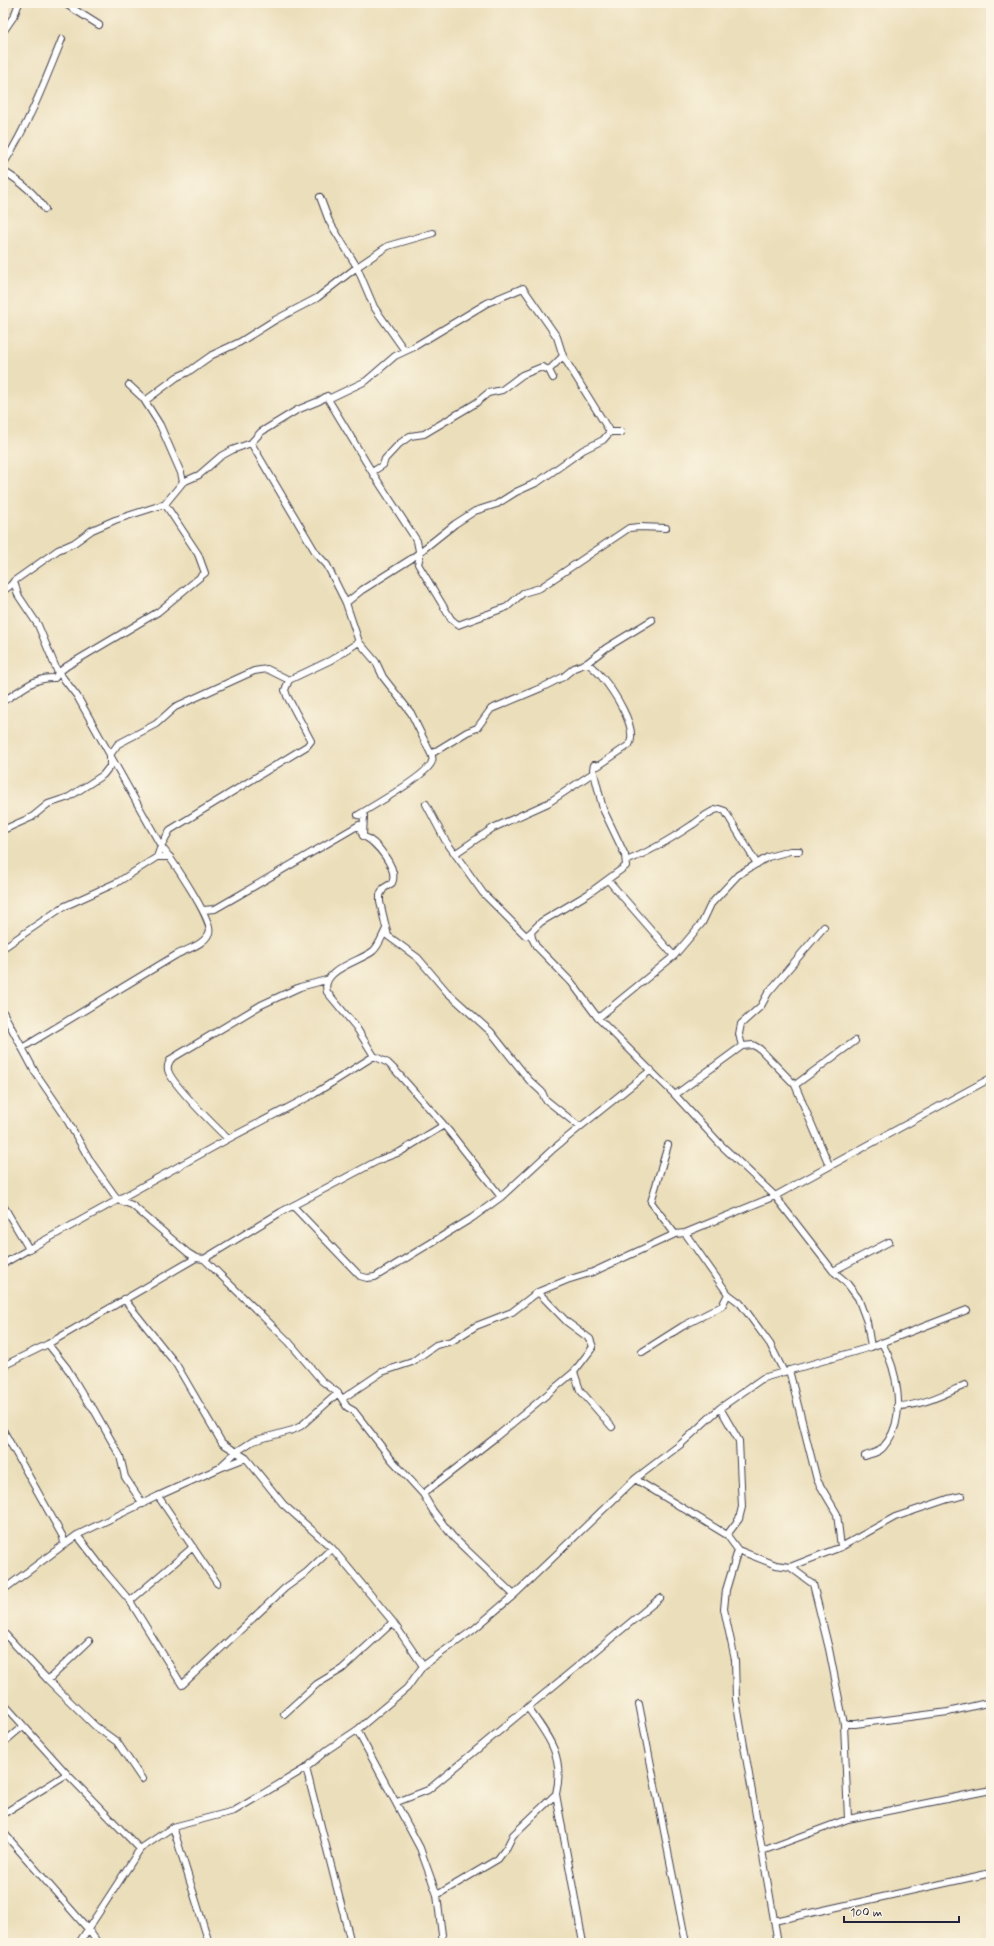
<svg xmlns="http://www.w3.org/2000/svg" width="994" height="1946" font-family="Mynerve,sans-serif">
<rect width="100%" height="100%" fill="#fcf5e5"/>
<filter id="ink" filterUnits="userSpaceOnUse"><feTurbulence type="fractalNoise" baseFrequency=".025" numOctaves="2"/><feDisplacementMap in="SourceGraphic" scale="8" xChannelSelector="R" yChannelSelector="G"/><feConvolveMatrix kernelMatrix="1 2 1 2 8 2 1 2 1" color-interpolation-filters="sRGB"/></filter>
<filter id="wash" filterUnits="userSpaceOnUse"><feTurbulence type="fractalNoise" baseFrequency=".012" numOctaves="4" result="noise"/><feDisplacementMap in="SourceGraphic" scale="16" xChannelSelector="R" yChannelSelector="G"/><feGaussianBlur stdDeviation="0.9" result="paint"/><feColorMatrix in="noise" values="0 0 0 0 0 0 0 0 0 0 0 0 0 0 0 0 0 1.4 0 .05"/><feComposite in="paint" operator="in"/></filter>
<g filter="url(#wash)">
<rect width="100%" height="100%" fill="#ebdeba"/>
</g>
<g filter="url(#ink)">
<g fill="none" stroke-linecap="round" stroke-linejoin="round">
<defs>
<path id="street" d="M64,3L99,25
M3,32L14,16L19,3
M3,165C29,123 44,84 62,39
M3,171C20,181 34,192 45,209
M320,197L329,221L357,267L374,307L405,351
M563,356L610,432
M553,378L549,370L542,367L522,375L502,390L488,393L476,403L424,434L410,436L399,444L385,459L383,465L372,472L417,541L420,556L418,564L451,619L458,625L507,607L523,593L540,588L629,528L639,527L666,528
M129,385L143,398L160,425L181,473L183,482
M328,399L372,472
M145,401L177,377L188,372L212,355L240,342L275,320L317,298L357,267L388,246L433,233
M251,443L316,553L327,565L346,603L359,642L376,662L383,677L411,713L431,754C432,756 433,759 432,761C430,774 371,807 358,815
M3,591L11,585L14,581
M346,603L362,590L411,559L455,524L475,511L497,504L516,492L538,482L583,450L603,440L610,432H621
M587,663C592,667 597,671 601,676C612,689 639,728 629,745L598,766L594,765L593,769L603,809L625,855L626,866L588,894L541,922L531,932L532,938L536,946L572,983L598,1018L675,1095L721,1145L775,1196L833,1271L846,1282L858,1298L867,1322L871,1347
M3,701C21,691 33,677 55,678L58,673L67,666L158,612L205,573L198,554L165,504
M431,754L467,732L477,728L491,709L541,688L563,677L574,668L587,663L606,648L652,620
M426,804L445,840L483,893L526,936L531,932
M358,815L364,816L363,835
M3,830L32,817L48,804L69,797L103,775L110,766V755L118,744L156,724L175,707L254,671L267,669L289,680
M456,853L493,828L548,803L593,773
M157,857L161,846L170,830L307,746L311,741L287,696L285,690L289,680L331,660L359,642
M626,861C650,852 671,839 692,825C700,820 710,810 719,809L725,811L757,864
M608,880L674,956
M203,910L215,909L241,894L359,825L363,836C376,841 399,869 392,883L384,888L380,895V902L388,936L418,958L447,992L491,1032L529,1080L542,1092L545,1099L580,1127L552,1150L501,1197L472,1218L375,1277L367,1278L360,1276L293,1206
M386,929C382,936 379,946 373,951C359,962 320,970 327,992L356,1027L374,1056L388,1063L395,1070L444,1125L501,1197
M3,948L63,907L118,882L157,857H170
M3,1012L35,1072L63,1113L91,1162L118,1200L132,1205L188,1253L196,1258L204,1259L289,1342L322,1381L338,1393L347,1407L354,1411L392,1460L423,1494L433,1511L453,1537L514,1595
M598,1018L674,956L702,923L711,904L738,875L768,857L790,851H799
M742,1046L739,1034L741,1024L761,1006L768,993L824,927
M22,1048L176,955C187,949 204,945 209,933C215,922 170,857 161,846L77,696L60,674L58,673L38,625L18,595L14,581L58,550L74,543L92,530L115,520L165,504L183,482L199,475L221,456L232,450L251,443L261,432L297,410L319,401L327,396L328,399L366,381L395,356L412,348L487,303L523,288L557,337L563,356L549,370
M795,1085L855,1041
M675,1095L742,1046L753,1045L760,1049L795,1085L829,1165
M580,1127L651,1070
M228,1139C216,1127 171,1084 168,1070C167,1066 169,1062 171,1059L261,1005L300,987L326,980
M668,1145L651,1202L675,1234
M3,1205L29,1249L3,1264
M685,1233L775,1196L991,1078
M29,1249L228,1139L314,1094L374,1056
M204,1259L281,1212L379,1160L400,1152L444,1125
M833,1271L889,1242
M538,1292L567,1322L590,1339L593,1347L574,1372L580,1390L612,1427
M124,1299L176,1364L222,1443L246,1458L283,1504L332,1548L393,1622L423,1666
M48,1344L67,1368L88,1403L93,1408L120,1456L125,1477L143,1504
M642,1352L683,1326L722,1306L728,1294
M3,1366L48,1344L196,1258
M789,1370L817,1480L837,1514L841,1547
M342,1399L382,1372L412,1362L436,1345L452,1341L476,1326L512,1312L538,1292L567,1280L593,1272L675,1234L685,1233L728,1294L740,1303L749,1315L770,1344L784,1372
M897,1406C922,1406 942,1395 965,1385
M720,1408L739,1441L742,1507L739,1519L727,1535
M3,1430L63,1537L64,1544
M865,1456C870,1454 876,1453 880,1450C883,1449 885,1444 888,1441C906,1415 897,1369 882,1343
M221,1466L236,1452L253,1441L293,1430L301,1426L338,1393
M635,1479L727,1535L738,1550L776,1565L790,1567L813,1584L829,1649L844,1724H855L948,1712L991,1702
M423,1494L496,1437L574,1372
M158,1496L217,1583
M77,1535L107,1574L130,1601
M193,1547L130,1601L182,1685L285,1588L307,1572L332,1548
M738,1550L726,1590L724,1609L735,1660L736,1699L778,1943
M790,1567L841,1547L895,1517L948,1499L962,1496
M3,1590L77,1535L158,1496L220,1468L246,1458
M3,1632L48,1680L95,1726L117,1742L142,1779
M48,1680L89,1641
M3,1703L67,1774L140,1849
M639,1704L686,1943
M528,1708C549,1737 565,1757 556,1794L583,1943
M284,1714L317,1684L342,1669L393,1622
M844,1724L848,1819
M357,1730L420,1848L437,1895L443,1943
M3,1743L23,1726
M306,1768L351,1943
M397,1802L428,1790L660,1598
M3,1814L67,1774
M173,1827L209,1943
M3,1832L88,1929L98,1943
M762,1851L848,1819L991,1790
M437,1895L498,1859L507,1847L513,1835L556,1794
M774,1921L991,1873
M79,1943L140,1849L173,1827L234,1811L306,1768L327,1750L357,1730L407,1688L423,1666L473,1630L514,1595L635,1479L681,1444L720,1408L763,1378L871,1347L967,1310"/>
</defs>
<use href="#street" stroke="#403e4e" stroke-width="8"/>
<use href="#street" stroke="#fff" stroke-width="6"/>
</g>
</g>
<rect width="994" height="1946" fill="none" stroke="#fcf5e5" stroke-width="16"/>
<path d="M844 1916v6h115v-6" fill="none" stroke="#22223b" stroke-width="2"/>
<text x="850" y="1916" font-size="12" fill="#22223b" stroke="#fcf5e5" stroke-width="3" paint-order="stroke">100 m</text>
</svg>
